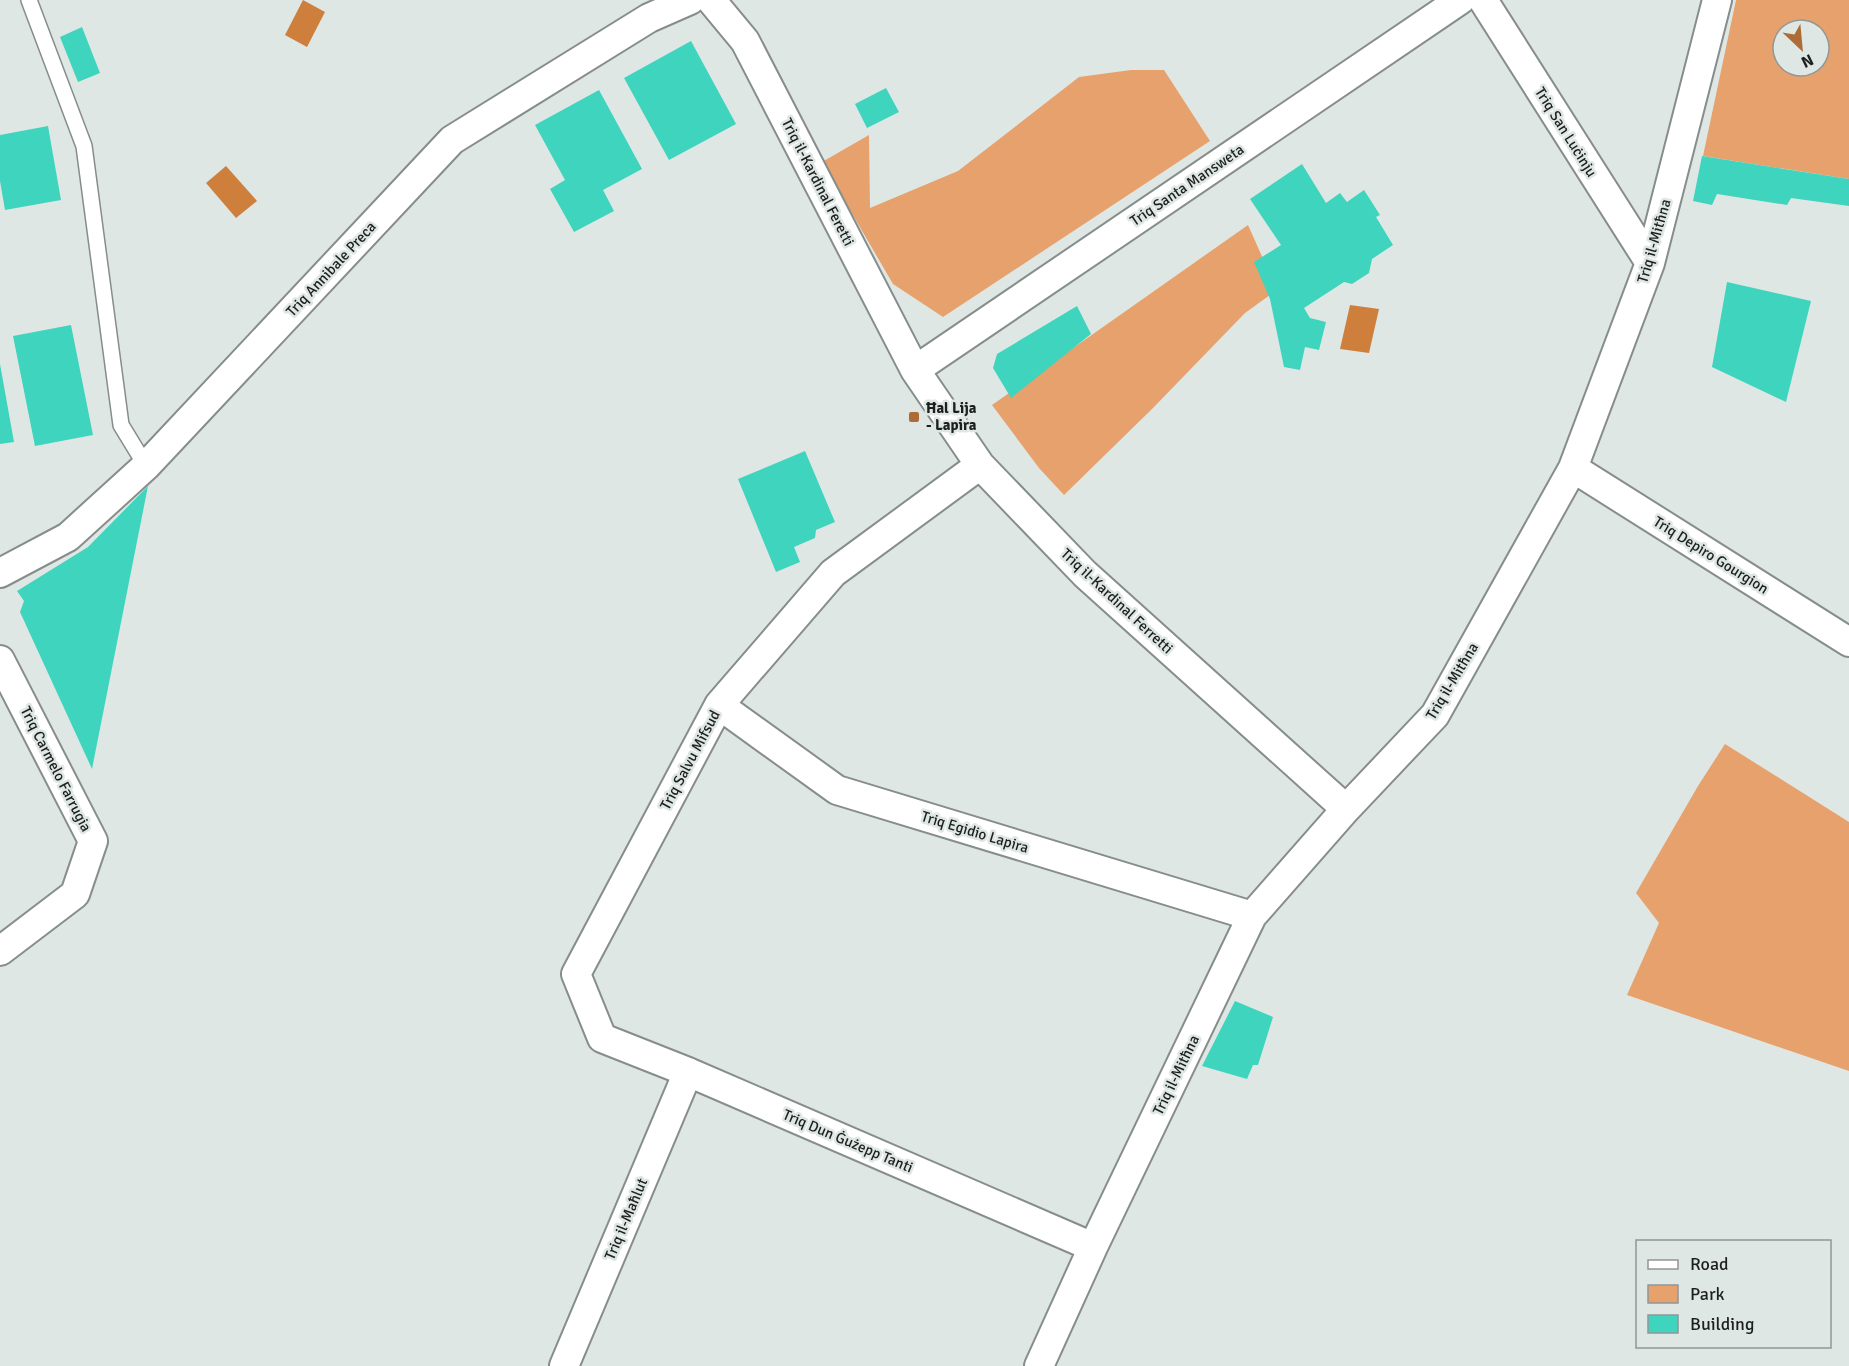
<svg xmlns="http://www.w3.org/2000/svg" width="1849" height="1366" font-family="Signika,sans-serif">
<rect width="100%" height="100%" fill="#dfe7e5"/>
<path fill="#e6a16c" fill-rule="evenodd" d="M1736,0H1849V179L1703,156ZM1783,30H1819V66H1783Z
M1131,70H1164L1210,141L943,317L893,284L822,162L869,135L870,208L958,171L1079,77Z
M1248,225L1277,290L1245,313L1153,408L1064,495L1039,468L992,405Z
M1725,744L1849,822V1071L1627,995L1659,923L1636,893L1698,786Z"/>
<path fill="#cd7f3b" d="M303,0L325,12L307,47L285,35Z
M226,166L257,201L236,218L206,183Z
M1350,305L1379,309L1369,353L1340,349Z"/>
<path fill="#3fd4bd" d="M82,27L100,73L78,82L60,37Z
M691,41L736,124L669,160L624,78Z
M886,88L899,112L867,128L855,104Z
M599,90L642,169L603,190L614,211L574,232L550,189L565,180L535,125Z
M48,126L61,200L5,210L0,181V135Z
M1702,156L1849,179V206L1791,198L1787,205L1717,194L1712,205L1693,201Z
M1302,164L1326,203L1340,193L1347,202L1364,190L1380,215L1376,217L1393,245L1372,259L1369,273L1352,284L1344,282L1304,308L1310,318L1326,322L1319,350L1305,347L1300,370L1284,367L1270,299L1254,262L1281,245L1250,199Z
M1727,282L1811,301L1786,402L1712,367Z
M1077,306L1091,334L1011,398L993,368L997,354Z
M71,325L93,435L35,446L13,336Z
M0,364L14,442L0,444Z
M805,451L835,522L816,530L815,538L794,547L800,562L776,572L738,479Z
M148,486L92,769L20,612L24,601L17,591L88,547Z
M1235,1001L1273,1017L1258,1065H1253L1247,1079L1202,1066Z"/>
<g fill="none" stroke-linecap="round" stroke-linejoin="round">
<defs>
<path id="lane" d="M29,0L84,146L121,425L146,466"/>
<path id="street" d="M711,0L745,41L915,370L980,465L1085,574L1346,809
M1483,0L1650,263
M915,370L1460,0
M980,465L833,573L719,705L576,974L602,1038L688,1072L1093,1247
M1573,468L1849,642
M0,573L68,537L146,466L452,140L649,18L690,0
M0,660L93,841L75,894L0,951
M719,705L837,790L1252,916
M564,1366L688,1072
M1039,1366L1093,1247L1252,916L1346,809L1435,715L1573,468L1650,263L1717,0"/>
</defs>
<use href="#lane" stroke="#868d8c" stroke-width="18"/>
<use href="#street" stroke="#868d8c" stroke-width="32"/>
<use href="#lane" stroke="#fff" stroke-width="15"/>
<use href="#street" stroke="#fff" stroke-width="28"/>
</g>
<rect fill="#ad6c36" stroke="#dfe7e5" stroke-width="2" x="908" y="411" width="12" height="12" rx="3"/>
<g text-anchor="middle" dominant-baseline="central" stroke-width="5" stroke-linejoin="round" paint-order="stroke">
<g font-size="15" fill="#1c1f1e" stroke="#dfe7e5">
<text transform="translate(1566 132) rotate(58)">Triq San Luċinju</text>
<text transform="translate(818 182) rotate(63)">Triq il-Kardinal Feretti</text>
<text transform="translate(1187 185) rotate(-34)">Triq Santa Mansweta</text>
<text transform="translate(1654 241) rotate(-74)">Triq il-Mitħna</text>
<text transform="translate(331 269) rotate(-47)">Triq Annibale Preca</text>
<text transform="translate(1711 555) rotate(32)">Triq Depiro Gourgion</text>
<text transform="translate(1117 601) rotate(43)">Triq il-Kardinal Ferretti</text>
<text transform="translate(1452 681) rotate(-59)">Triq il-Mitħna</text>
<text transform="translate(690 760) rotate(-62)">Triq Salvu Mifsud</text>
<text transform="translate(56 769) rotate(63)">Triq Carmelo Farrugia</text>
<text transform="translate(975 832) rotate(17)">Triq Egidio Lapira</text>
<text transform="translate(1176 1075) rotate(-64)">Triq il-Mitħna</text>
<text transform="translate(848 1141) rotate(23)">Triq Dun Ġużepp Tanti</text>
<text transform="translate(626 1219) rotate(-67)">Triq il-Maħlut</text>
</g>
<g font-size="15" font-weight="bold" fill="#1c1f1e" stroke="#dfe7e5" text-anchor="start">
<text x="926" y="408">Ħal Lija<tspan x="926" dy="17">- Lapira</tspan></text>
</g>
</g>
<rect x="1636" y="1240" width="195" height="108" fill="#dfe7e5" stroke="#919795" stroke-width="1.5"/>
<rect x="1648" y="1260" width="30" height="9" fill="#ffffff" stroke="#919795" stroke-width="1.5"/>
<text x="1690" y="1270" font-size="18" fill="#1c1f1e">Road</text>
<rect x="1648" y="1285" width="30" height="18" fill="#e6a16c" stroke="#919795" stroke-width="1.5"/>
<text x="1690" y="1300" font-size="18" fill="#1c1f1e">Park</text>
<rect x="1648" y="1315" width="30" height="18" fill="#3fd4bd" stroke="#919795" stroke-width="1.5"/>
<text x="1690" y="1330" font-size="18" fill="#1c1f1e">Building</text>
<g transform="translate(1801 48) rotate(154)"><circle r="28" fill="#dfe7e5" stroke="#919795" stroke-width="1.5"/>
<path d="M0-4.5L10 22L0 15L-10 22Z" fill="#ad6c36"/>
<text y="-9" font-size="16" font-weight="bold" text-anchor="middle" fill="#1c1f1e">N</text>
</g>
</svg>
